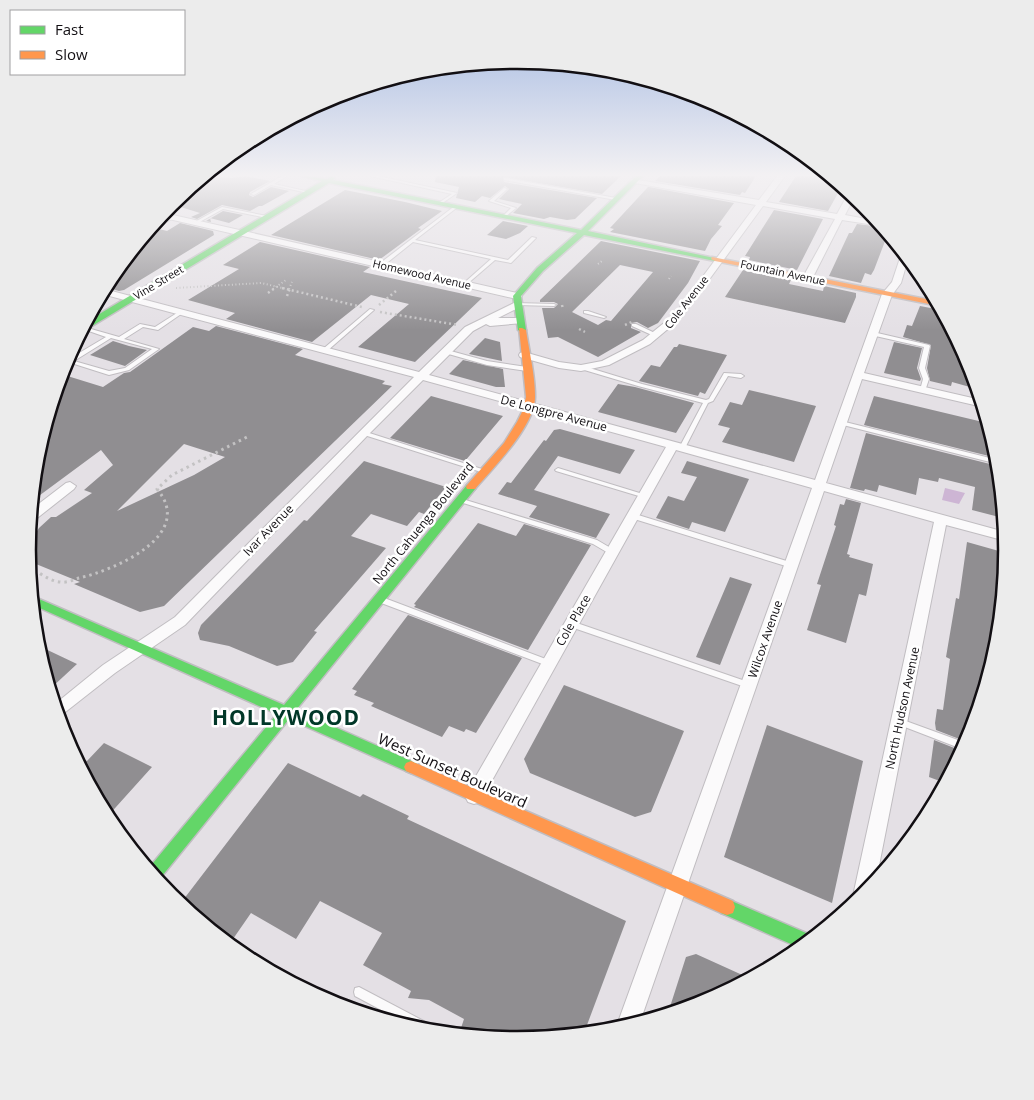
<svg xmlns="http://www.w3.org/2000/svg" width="1034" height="1100" font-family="'Open Sans',sans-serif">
<rect width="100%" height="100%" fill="#e4e0e5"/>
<path fill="#cdb5d4" d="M945,488L965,493L959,504L942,500Z"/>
<path fill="#908e91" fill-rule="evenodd" d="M205,176L232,178L245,176L270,181L250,192L249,195L253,197L271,187L289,191L262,206H259L250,211L222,205L197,219L191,217L200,213L171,204Z
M436,176H621L602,194L503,177L504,182L597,198L575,219L567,220L550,217L544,219L513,213L522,204L499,199L509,189L505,186L490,198L482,196L475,202L456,198L459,187L435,182Z
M660,176H756L745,193L742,192L740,195L655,181Z
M796,176H829L842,186L828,211L779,202Z
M648,187H649L734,203L718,225L722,226L711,239L705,251L610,232L614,229L610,228Z
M345,190L405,202L442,211L418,228L421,229L379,260L271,235Z
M774,210L823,219L797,270L749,260L750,257L745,256Z
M223,211L243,215L229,223L210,218L211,222L206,221Z
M503,221L528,226L520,233L506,239L487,235Z
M180,223L213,231L214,235L124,290L119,291L105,287L110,278L147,233L151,234L159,229L167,231Z
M857,224L882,227L880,235L887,236L874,270L871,275L865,273L861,283L829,276L849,233H852Z
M601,241L700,261L688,283L658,323L648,328L637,322L631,323V328L641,332L598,357L558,337L548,338L542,308H554L558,304L554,302H540V300ZM620,265L653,272L611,321L606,320L598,325L572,312Z
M260,242L370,267L363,272L482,298L415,362L358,347L409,304L371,295L312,342L226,319L235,313L188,300L239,269L223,265Z
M743,270L791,280L789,284L823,291L824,286L856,293V297L845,323L725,297Z
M920,306L941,310L969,363L977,389L952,382L951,386L930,381L927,368L931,345L903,337L907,325L912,326Z
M216,326L303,349L295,355L385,381L382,384L392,386L164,606L140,612L74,584L80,582L36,564L28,558V553L29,544L39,528L51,517H56L92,493L84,490L113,465L101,450L32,501L37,454L61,374L103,387L124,373L130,372L193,327L209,331ZM184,444L225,457L194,475L117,511Z
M485,338L500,342L502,361L469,354Z
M113,341L129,346L147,350L125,366L90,355Z
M894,342L922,348L917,368L921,379L920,381L884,373Z
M679,344L727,355L705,394L700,392L698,396L639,381L651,365L660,367L674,347H677Z
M463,360L503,369L505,387H496L449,374Z
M618,384L635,387L694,403L676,433L598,412Z
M749,390L816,406L794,462L722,442L730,428L718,425L730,402L742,405Z
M431,396L503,416L465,461L390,438Z
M874,396L987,423L997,458L864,425Z
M560,429L635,450L620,474L558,456L534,490L610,514L596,538L529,517L537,506L498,494L507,482L511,483L544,440L546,441L554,430Z
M866,433L998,466L1003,518L972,510L975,487L939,478L938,482L919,478L916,495L879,485L877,492L865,489L864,491L850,488Z
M364,461L446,487L424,514L419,512L407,526L371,514L351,536L386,548L314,631L317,632L293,662L277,666L229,646L200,640L198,633L201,625L304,520L307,521Z
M687,461L749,479L725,532L692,522L689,529L656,518L668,496L684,501L697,477L681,473Z
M846,499L861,503L847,554L850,555L849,557L873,564L866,596L859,594L846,643L807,630L821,585L817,584L836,526L834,525L840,504L844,505Z
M478,523L516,536L524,524L591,545L528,650L414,607L416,605L414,604Z
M967,542L1006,553L997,646L967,742L936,730L935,723L937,709L943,710L950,659L946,657L956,598L959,599Z
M730,577L752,584L720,665L696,657Z
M408,615L522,658L476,733L466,729L464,732L449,726L442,737L371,706L374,703L354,695L357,691L352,689Z
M37,645L77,664L50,689L45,673Z
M564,685L684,731L651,812L635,817L530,773L524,759Z
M767,725L863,761L832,903L724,857Z
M934,740L962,751L945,783L929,777Z
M104,743L152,767L107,817L73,754L87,761Z
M288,763L360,797L363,794L409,816L407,819L626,921L584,1033L517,1040L474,1035L461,1028L464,1019L429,1000L408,998L411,991L363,965L382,933L320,901L296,939L251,913L233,939L199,919L180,904Z
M696,954L749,978L704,1002L668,1013L686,957Z"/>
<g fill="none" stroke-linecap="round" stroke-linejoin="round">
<defs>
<path id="lane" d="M282,176H287L274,184L310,192L308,193L271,185L254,195L251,194Z
M370,176H378L457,193L441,204H440V202L452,194Z
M505,178L616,198L618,199L616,200L504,180V178Z
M504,188L507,189L494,201L516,208L505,217L503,216L511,208L489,201Z
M456,205L459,206L415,240L508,260L532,237L536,238L511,263L495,260L466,285L464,284V283L491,259L413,242L383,266H379V264Z
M222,207L267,216L269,217L267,218L223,209L196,224L193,223Z
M172,216L175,217L150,232H148L151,228Z
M515,303L554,304L556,305L554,306L517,305H515Z
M370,309L374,310L327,351H323V349Z
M180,311L184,312L158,330L143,327L124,339L159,349L129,370L109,375L65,361L67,359H69L106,337L83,329L84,327L119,337L140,324L155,327ZM111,338L152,349L125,368L109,371L74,361Z
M584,311H588L606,317L604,318L584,313Z
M632,324H636L659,335L656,337L654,336L632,326Z
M873,332L929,345L930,346L925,368L929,379L925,391H921L920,390L923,379L919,368L924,347L871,335L870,334Z
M447,350L487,361L527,367L530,369L527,371L487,365L445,353V351Z
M583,366L642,384L706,400L709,399L724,373L741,374L744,376L741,378L728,376L713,401L708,403L685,448L682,450L679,448L703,403L638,386L581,369V367Z
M841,421L998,460V464L839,424L838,423Z
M363,431L485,470L486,471L485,472H481L361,434L360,433Z
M558,468L646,495L647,496L646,497H642L556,471L555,470Z
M459,498L597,540L614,550L615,552L612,554H610L593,544L457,501L456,500L457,499Z
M631,514H635L793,563L794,565L793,567H789L631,518L630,516Z
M379,596L551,661L552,663L551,665L548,666L545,665L376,601L375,599L376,597Z
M571,621L751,683L752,685L751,687L748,688L568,626L567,624L568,622Z
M900,719L903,720L966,743L963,749H962L897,724L896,722L897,720Z
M359,987L435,1027L436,1032L421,1030L415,1028L355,996L354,992L355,988Z"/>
<path id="street" d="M777,176H785L766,202L837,214L849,192L854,197L845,215L877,221L881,226L842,220L813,277L808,280L803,277L835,219L763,206L681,318L650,344L609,365L581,371L559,368L520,357L519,355L520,353L524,352L559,362L581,365L602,361L643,340L675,314L756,205L635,183L631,181L632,179L759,200Z
M164,213L517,293L522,296L517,299L160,217Z
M903,253L908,259L901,283L892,295L864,373L981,400L983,407L862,379L826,483L1005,532L1006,541L946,525L876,881L856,902L853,896L934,522L824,491L640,1022L619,1028L617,1025L812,488L676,450L480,802L474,804L468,802L465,796L468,790L666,447L423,380L367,436L185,625L115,673L59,717L55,704L103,665L175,617L414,377L102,294L104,289L419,372L465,327L514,303H520V307L498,318H519L524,321L523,323L490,326L486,324L473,331L429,375L815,480L882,294L892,282L901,255Z
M70,482L76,486L74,489L36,519L30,520L32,509L66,483Z"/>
<path id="fast" d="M302,176L327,179L332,176L335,178L333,180L581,230L636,176H643L588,231L719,259L715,261L584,235L543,271L521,296L526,330L522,332L518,330L513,296L537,268L577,233L329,183L87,329H83L86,322L322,181Z
M471,484L475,485L476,487L475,489L296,710L416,763L418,767L416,771L411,773L406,771L289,719L158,881L148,869L277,714L33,605L32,596L284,705L467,485Z
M727,899L813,936V937L800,948L721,913L719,907L721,901Z"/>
<path id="slow" d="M712,257L936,301L939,306L715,261L711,259Z
M519,328H522L526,330C529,351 535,374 535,396C536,425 493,468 475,489H467L466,487L467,485L504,443L517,422L523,410L526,397Z
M411,761L733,901L735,907L733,913L727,915L721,913L406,771L404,767L406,763Z"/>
</defs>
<use href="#lane" stroke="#c0bdc1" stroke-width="2"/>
<use href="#street" stroke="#c0bdc1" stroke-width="2"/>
<use href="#fast" stroke="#c0bdc1" stroke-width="3"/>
<use href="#slow" stroke="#c0bdc1" stroke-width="3"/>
<path stroke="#c3c2c3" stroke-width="2" stroke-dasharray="1 2.5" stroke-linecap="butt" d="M598,264L602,261
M669,279L671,276
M176,288L261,283L287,289"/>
<path stroke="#c3c2c3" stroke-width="2.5" stroke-dasharray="2 3" stroke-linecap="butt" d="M282,288L362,307
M379,305L396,291
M380,312L458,325
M579,329L585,332"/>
<path stroke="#c3c2c3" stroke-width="3" stroke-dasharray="2.5 4" stroke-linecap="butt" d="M29,567C39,572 49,581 60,582C67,583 73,580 79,578C115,570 196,535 157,489L172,475L247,437"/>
<use href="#lane" fill="#fbfafb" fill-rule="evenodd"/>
<use href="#street" fill="#fbfafb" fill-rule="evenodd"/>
<use href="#fast" fill="#63d668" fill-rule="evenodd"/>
<use href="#slow" fill="#ff974d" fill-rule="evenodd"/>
<path stroke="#c3c2c3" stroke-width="2" stroke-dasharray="1 2.5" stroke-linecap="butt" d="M273,289L286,280
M289,289L292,282"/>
<path stroke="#c3c2c3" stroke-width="2.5" stroke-dasharray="2 3" stroke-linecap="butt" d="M268,293L275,288
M287,296L290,288
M562,305L563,309
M625,325L634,321"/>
</g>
<linearGradient id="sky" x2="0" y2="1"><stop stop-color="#9db4e0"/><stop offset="0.53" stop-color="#f3f1f3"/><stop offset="1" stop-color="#f3f1f3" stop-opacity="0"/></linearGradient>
<rect width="1034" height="330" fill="url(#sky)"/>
<g text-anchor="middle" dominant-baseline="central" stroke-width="5" stroke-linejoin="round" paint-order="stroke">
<g font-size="11" fill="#120f13" stroke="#fff">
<text transform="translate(783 272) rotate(12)">Fountain Avenue</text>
<text transform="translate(422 274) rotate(13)">Homewood Avenue</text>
<text transform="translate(158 282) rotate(-31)">Vine Street</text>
<text transform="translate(686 302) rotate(-52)">Cole Avenue</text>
</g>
<g font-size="12" fill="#120f13" stroke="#fff">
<text transform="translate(554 413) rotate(15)">De Longpre Avenue</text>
<text transform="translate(423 523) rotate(-51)">North Cahuenga Boulevard</text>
<text transform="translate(268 530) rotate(-46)">Ivar Avenue</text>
<text transform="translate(573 620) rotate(-60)">Cole Place</text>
<text transform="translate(765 639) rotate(-71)">Wilcox Avenue</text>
<text transform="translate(902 708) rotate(-78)">North Hudson Avenue</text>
</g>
<g font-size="15" fill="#120f13" stroke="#fff">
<text transform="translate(453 770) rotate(24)">West Sunset Boulevard</text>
</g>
<g font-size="21" font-weight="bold" letter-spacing="1" fill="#013728" stroke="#fff">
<text x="286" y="717">HOLLYWOOD</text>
</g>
</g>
<path d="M0 0H1034V1100H0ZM36 550a481 481 0 1 1 962 0a481 481 0 1 1-962 0Z" fill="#ececec" fill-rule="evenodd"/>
<path fill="none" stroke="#120f13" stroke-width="2.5" d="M36 550a481 481 0 1 1 962 0a481 481 0 1 1-962 0Z"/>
<rect x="10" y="10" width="175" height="65" fill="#ffffff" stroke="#a09fa1"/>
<rect x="20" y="26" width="25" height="8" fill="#63d668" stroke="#a09fa1"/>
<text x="55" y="35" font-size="15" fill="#120f13">Fast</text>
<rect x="20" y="51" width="25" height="8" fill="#ff974d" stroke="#a09fa1"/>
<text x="55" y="60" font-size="15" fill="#120f13">Slow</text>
</svg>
